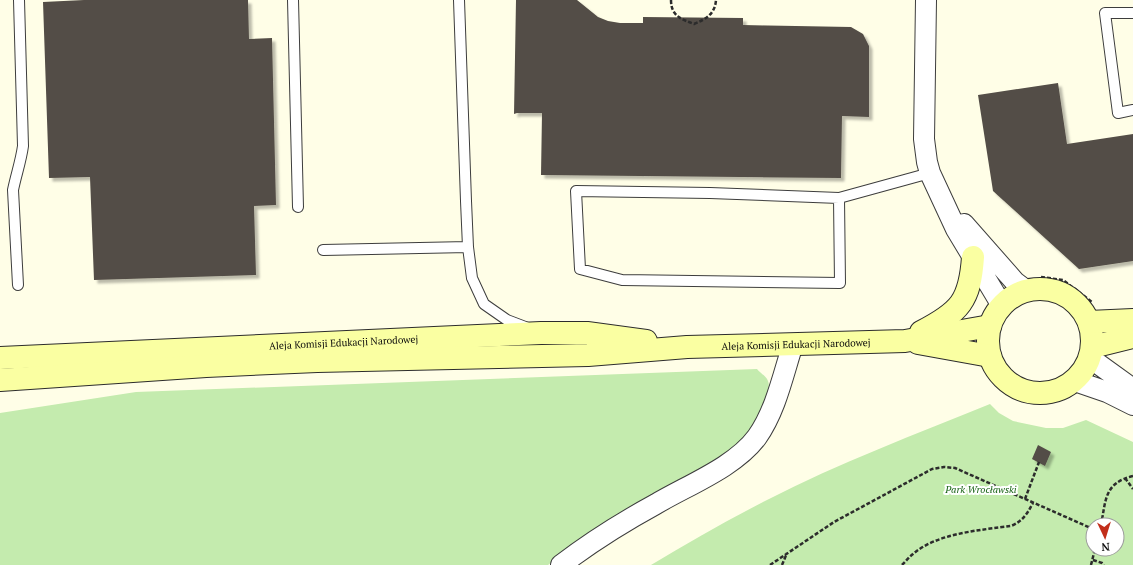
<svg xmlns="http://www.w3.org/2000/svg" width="1133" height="565" font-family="'PT Serif',serif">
<defs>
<filter id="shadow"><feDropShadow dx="3.5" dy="3.5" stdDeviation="1" flood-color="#0004"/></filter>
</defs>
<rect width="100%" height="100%" fill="#fffee7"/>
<path fill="#c4ebae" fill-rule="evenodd" d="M757,369C760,373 766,376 768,381C774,396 747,434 738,446L569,549L548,565H0V413L136,392Z
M990,404L999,413L1013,421L1046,428H1063L1086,420L1133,442V565H651C689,542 728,520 767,500C839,463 916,434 990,404ZM1093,525H1117V549H1093Z"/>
<path fill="#534d46" filter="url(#shadow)" d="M84,0H248L249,39L272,38L276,205L254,206L256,275L94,280L90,177L49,178L43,2Z
M516,0H577L598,17L608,21L620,23H643V17L743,18V25L851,27L863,34L869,46V117L842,116L841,178L541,175L542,113H517L514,114Z
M1058,83L1067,144L1133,134V261L1079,269L993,191L978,95Z
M1038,445L1051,452L1045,466L1032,459Z"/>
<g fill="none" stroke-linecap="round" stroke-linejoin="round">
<defs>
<path id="service" d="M293,0L298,207
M459,0L466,201L468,247L472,278L484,304L507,320L528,328
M1133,13H1105L1118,113L1133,110
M839,198L840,283L622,280L580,269L576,191L710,193L839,198L930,173
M323,250L468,247
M18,285L13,190C16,175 21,161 23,146L19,0"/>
<path id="minor" d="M926,0L924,139L927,162L930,173L956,229L998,299L1000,307
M964,224L1015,282L1027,291
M1090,358L1133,389
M1075,381L1107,392L1133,405
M561,565C591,542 623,522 656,504C688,485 735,467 757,437C776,410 783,375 793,344"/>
<g id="secondary">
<circle cx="1040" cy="341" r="52"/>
<path d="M1089,322L1133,320"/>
<path d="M921,332C960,312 970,301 973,257"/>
<path d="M918,343L990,356"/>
<path d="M1092,347L1133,337"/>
<path id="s1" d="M0,358L541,333H587L646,341"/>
<path id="s2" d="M0,380L206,366L317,361L588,355L687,347L905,341L990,326"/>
</g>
</defs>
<use href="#service" stroke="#3d3d3d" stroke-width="12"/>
<use href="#minor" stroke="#3d3d3d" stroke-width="22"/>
<use href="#secondary" stroke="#2c2c2c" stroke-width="24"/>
<path stroke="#2c2c2c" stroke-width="2.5" stroke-dasharray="4 2" stroke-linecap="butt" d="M671,0C671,16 681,19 694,24C706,19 715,14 716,0
M1041,277L1063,280L1092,302
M1125,478L1133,489
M1025,499L1039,462
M1101,525C1106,500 1104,483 1133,476
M1093,560L1102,563L1104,565
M770,565L834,522L932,469L944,467L955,468L1093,529
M782,565L787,553
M902,565C906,561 909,557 913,554C937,533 981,530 1011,526C1023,521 1027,514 1033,503
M1091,565L1095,549"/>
<use href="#service" stroke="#fff" stroke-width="10"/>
<use href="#minor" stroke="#fff" stroke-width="20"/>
<use href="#secondary" stroke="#faffa2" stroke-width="22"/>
</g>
<g text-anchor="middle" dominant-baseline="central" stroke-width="4" stroke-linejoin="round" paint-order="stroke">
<g font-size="10" fill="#0a0a0a" stroke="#fff">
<text stroke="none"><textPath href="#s1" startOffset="344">Aleja Komisji Edukacji Narodowej</textPath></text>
<text stroke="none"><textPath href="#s2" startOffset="797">Aleja Komisji Edukacji Narodowej</textPath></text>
</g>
<g font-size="10" font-style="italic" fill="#1a6417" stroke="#fff">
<text x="981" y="489">Park Wrocławski</text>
</g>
</g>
<g transform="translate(1105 537) rotate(176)"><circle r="19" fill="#ffffff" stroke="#9d9d9d"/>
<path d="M0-3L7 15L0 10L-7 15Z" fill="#c22e1a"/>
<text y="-6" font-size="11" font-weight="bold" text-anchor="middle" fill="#0a0a0a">N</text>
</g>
</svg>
